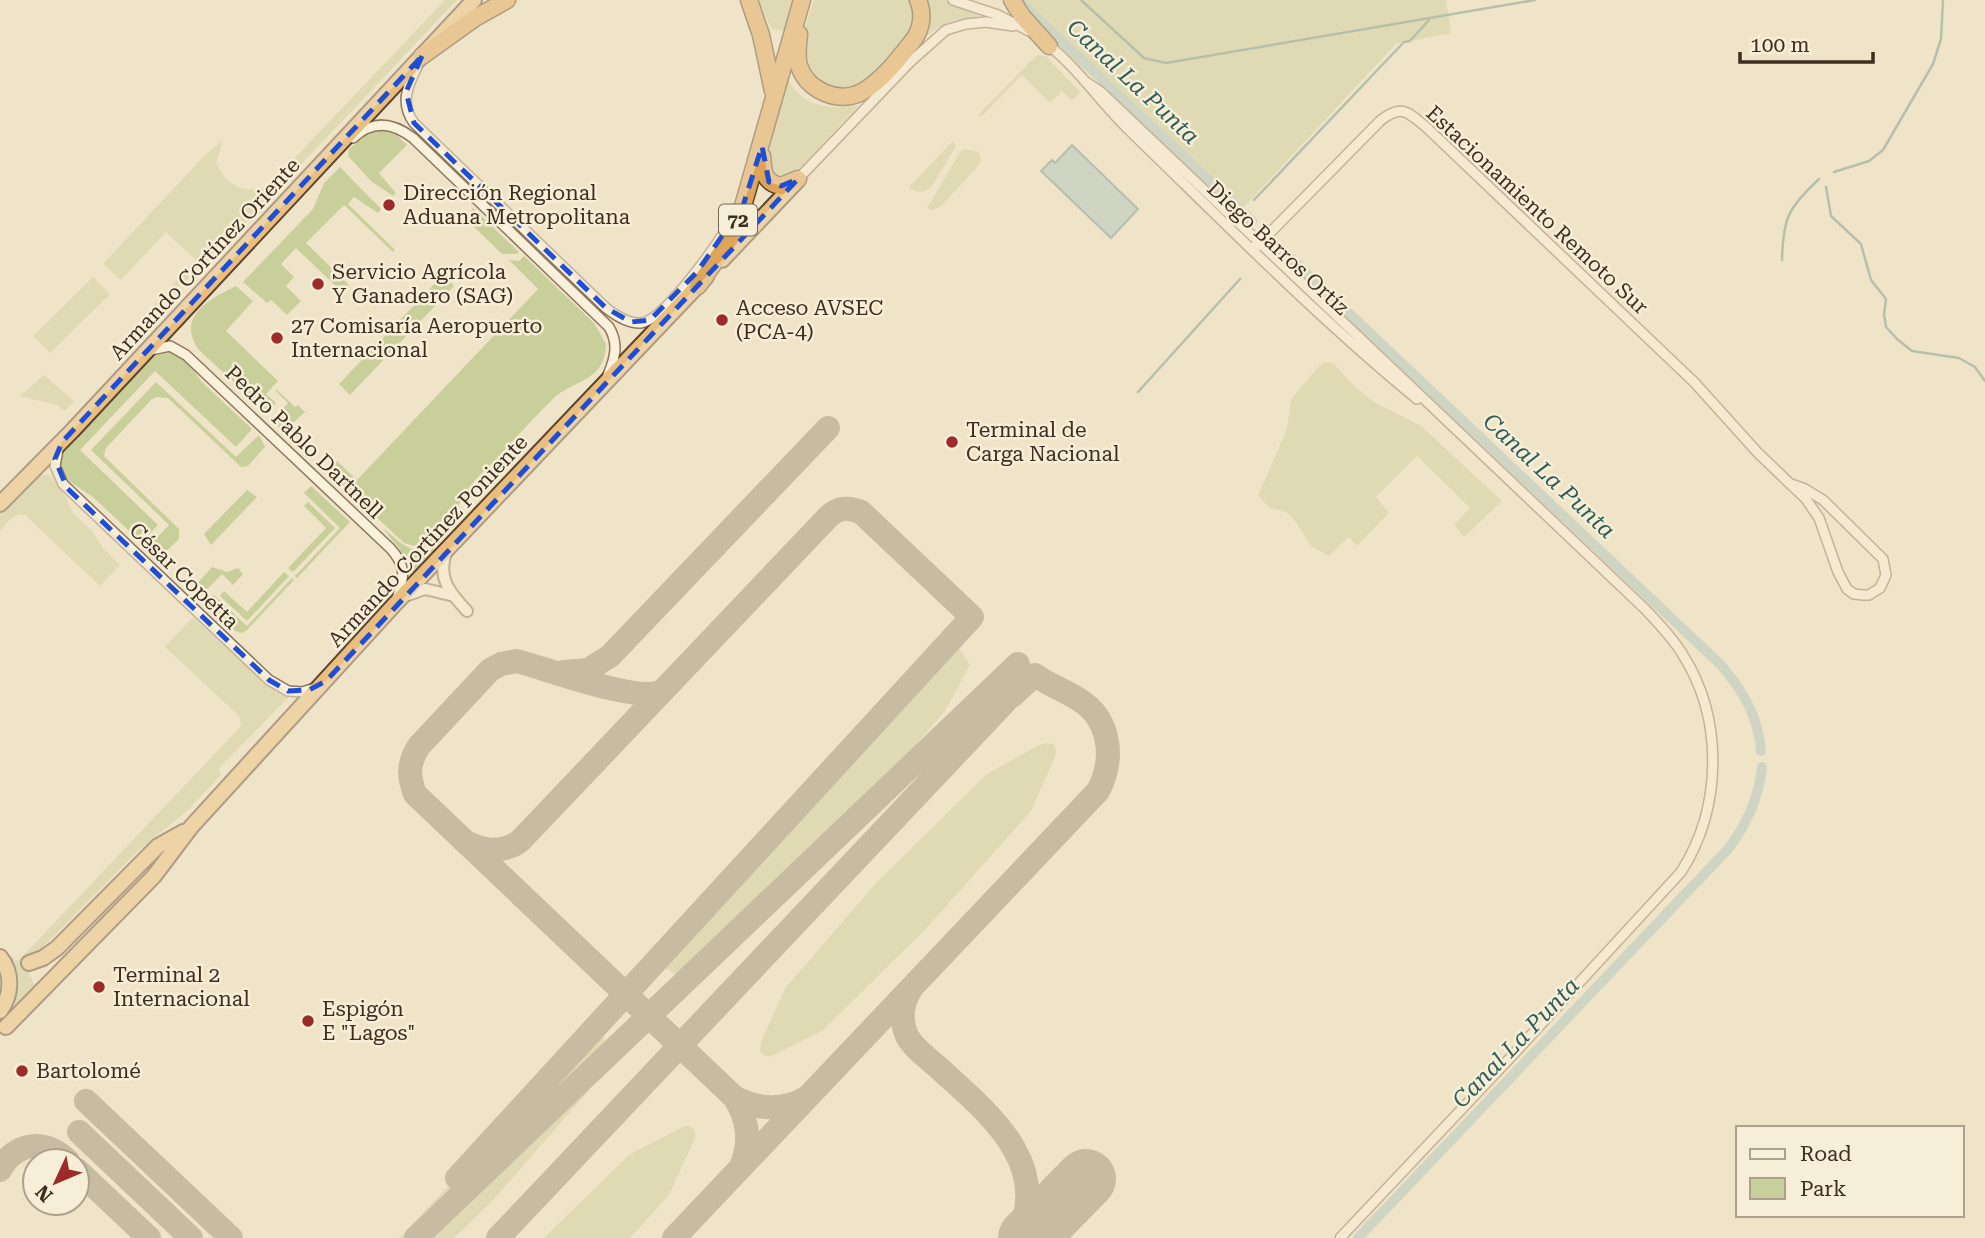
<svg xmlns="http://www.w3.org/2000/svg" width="1985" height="1238" font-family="'Roboto Serif',serif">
<rect width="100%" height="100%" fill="#f0e4c8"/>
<path fill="#c9cf9b" d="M445,0H457L215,255L197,269L154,313L150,309L196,260L166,232L121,280L103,264L204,156L223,140L216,163C227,186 242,194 267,187Z
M759,0H793L784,31L771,28Z
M814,0H911L914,15L911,32L902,45L869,81L847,92L819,82C798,54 802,32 814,0Z
M925,0H945L978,15V18C954,18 937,25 921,42Z
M1023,0H1446L1451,33L1396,44L1244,207Z
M1037,55L1046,56L1080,92L1072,100L1062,91L1050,103L1022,75L981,117L978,115Z
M786,74C799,107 827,110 859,105L802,166C793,173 786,179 774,176L767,163L768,150Z
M384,130L398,136L407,145L379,173L396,193L393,196L371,181L348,156L349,149C360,139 368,132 384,130Z
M953,141L956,146L932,186C924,193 917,194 909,187Z
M964,149L979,152L981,159L979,165L941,206L934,210L927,208L960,152Z
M340,167L381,209L378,213L354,197L348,204L395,250L393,252L344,205L306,243L349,285L342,292L296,248L281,264L294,277L286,286L301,301L287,315L271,300L267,303L243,282L313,209L324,183Z
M473,208L519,252L517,254H502L471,224V211Z
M524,256L594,323L606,344C605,383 573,379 553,399C534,417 516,438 497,458C488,468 476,478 468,489C448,516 452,559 404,543L327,471L337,461L357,480L538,289L509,260L519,261Z
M443,275L454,286L350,395L339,384Z
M93,277L110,294L50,353L33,336Z
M236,286L253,301L226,331L278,381L266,394L276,403L267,413L199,350C175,316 210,299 236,286Z
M158,350L173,351L183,357L203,383L252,429L236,447L155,371L80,450L158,525L141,542L93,497L69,481L59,464V454L147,357Z
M1326,362L1334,364L1354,386L1374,402L1421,426L1502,501L1464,537L1454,525L1470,508L1417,456L1376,497L1389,513L1357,546L1349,537L1328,556L1311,546L1295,521L1286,512L1270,508L1258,496L1287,429L1291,399L1319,366Z
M44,375L74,401L65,411L57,405L20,396Z
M156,382L236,457L259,435L265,447L248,466L241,467L168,398L157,397L152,399L106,448L104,456L179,529V539L161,556L154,554L147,548L169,525L91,450Z
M276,389L295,407L298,405L305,412L284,431L271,421L288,403L275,390Z
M39,474L50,476L65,495L73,513L93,532L103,548L120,565L100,586L26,516C15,511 7,523 0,531V509L34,475Z
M311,486L350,522L297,578L295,576L340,528L304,493Z
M247,490L257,497L211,545L204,534Z
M308,502L335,528L293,572L288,568L326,528L304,506Z
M382,527C403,545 413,558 443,546L410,580C411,557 394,544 382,527Z
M212,567L227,572L238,568L243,574L233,585L222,574L199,598L194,587Z
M284,572L289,576L247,621L220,596L224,591L247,612Z
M292,578L294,580L247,630L241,633L235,631L205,603L214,595L247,626Z
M193,617L240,661L289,697L219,768L221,775L188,810L137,852L41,949L24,959L34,985L1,1020C12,996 29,991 11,961L19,960L241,726L239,716L165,647Z
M957,645L970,665L945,711L836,837L721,951L679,976L658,965Z
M1047,743L1053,744L1056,749L1055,757L1031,811L923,932L822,1031L770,1057L764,1055L760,1051L761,1042L786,987L877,882L987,774L1037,746Z
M598,1028L610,1049L586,1094L494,1199L454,1238H399Z
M684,1126H690L695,1131V1138L669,1195L630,1238H544L629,1155Z"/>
<path fill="#a9c4bc" stroke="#6f938a" stroke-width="2" d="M1072,145L1138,209L1111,238L1041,171L1052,160L1055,163Z"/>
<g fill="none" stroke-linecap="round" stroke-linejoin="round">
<path stroke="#6f938a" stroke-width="2.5" d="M1081,0L1144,58L1166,63L1535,0
M1834,172L1869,161L1883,150L1933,64L1941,39L1943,0
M1826,187L1831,216L1861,244L1871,280L1886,299L1884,314L1886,327L1897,339L1912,351L1959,358L1975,367L1985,381
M1254,200L1404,42L1410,41L1429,20
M1782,260C1783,218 1788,208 1819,179
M1138,392L1240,279"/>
<path stroke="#a9c4bc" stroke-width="10" d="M1018,0L1252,221
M1280,248L1721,665C1743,691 1758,716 1761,751
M1358,1238L1728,849C1747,824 1759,798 1762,767"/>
<path stroke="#968974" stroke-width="24" d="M564,672L588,670L610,656L828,428
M661,692C636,702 547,669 517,661L501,664L490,670L419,746C408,763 408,776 415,794L734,1097C749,1120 751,1142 741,1167
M911,989C902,1003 900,1020 907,1036C914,1049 930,1060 941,1070C989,1114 1053,1164 1017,1238
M734,1097C757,1110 784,1111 806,1098
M86,1101L231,1238
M79,1132L191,1238
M0,1170C16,1141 45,1139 68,1161
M77,1170L149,1238
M457,1178L972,617L861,512C848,507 840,507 829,516L520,841C502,854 482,851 464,841
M416,1238L1018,664L1019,680L1005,702L498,1238
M674,1238L1098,791C1115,759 1111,719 1078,699C1064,690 1049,685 1035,675L1012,696"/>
<path stroke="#968974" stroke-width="60" d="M1028,1238L1086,1179"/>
<path stroke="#ccc0a6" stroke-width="14" stroke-dasharray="14 7" stroke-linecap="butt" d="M0,965L29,963"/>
<defs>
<path id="minor" d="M953,0L998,15L1029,31
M1046,43C1078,68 1101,103 1130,131C1224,222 1316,316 1417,399
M417,67C407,87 400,104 414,123L606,308C615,315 629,324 641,323C663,321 713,250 726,230
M1086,82L1101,92L1645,609C1659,624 1673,638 1683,655C1724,720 1722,808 1681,872L1509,1059L1340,1238
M353,138C372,120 392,122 413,138L609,327C619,344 615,358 608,375
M798,179L910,62L946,30L966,24L986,22L1013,26
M1251,248L1257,246L1381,120C1402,104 1408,112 1426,127L1694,382L1758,453L1806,499L1819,518L1838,572L1847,589L1854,594L1863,595H1869L1880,588L1886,575L1883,559L1823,500L1805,489L1791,484
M151,350L170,346L186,355L390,548C406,565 405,577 397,598
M58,450L55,466L63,484L269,680L288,691L302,692L315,688"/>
<path id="tertiary" d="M446,553C437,578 450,593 467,611
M405,596L425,589L450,595"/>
<path id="trunk" d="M722,260L797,181
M0,504L73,430L474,0
M0,957C13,973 12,995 0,1011
M29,963L43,958L57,948L158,846L183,832
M6,1027L154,876L191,827L393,606L706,277"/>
<path id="motorway" d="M749,0L761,35L773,91
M1012,0L1022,16L1049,46
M799,34C798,45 796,55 799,66C808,91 838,104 862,92C883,80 900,57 915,38C922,26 924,14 918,0
M422,56L475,18L507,0
M762,156C763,171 764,183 781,186L798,179
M698,286L727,244L743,206L802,0"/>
</defs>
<use href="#minor" stroke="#8d765c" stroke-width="12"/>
<use href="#tertiary" stroke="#8d765c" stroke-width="14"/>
<use href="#trunk" stroke="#5b4430" stroke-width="18"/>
<use href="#motorway" stroke="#5b4430" stroke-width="19"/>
<use href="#minor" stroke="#faf1dc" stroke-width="9"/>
<use href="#tertiary" stroke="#faf1dc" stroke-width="10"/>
<use href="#trunk" stroke="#eabe7c" stroke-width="14"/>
<use href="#motorway" stroke="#e0a458" stroke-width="16"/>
</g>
<path d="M0 0H1985V1238H0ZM422,56L406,92L414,123L606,308L631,322L650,320L697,272L743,206L762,146L769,182L781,186L798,179L326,681L309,690L288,691L269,680L67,488L55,459L62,442Z" fill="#f0e4c8" fill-opacity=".55" fill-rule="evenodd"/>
<path fill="none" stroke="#1d4ed8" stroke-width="5" stroke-dasharray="14 9" stroke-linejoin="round" d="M422,56L406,92L414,123L606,308L631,322L650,320L697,272L743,206L762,146L769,182L781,186L798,179L326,681L309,690L288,691L269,680L67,488L55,459L62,442Z"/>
<g fill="#9e2a2b" stroke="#f7eed8" stroke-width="2.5">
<circle cx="389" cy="205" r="7"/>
<circle cx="318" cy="284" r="7"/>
<circle cx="722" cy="320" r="7"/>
<circle cx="277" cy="338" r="7"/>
<circle cx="952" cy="442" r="7"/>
<circle cx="99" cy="987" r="7"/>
<circle cx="308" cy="1021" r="7"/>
<circle cx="22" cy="1071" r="7"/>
</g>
<g text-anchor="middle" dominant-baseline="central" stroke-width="5" stroke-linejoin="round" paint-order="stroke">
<rect fill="#f7eed8" stroke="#756857" stroke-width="2" x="719" y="204.5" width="38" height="31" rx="5"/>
<g font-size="19" font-weight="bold" fill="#3d2e20">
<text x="738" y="220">72</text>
</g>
<g font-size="21" fill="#3d2e20" stroke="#f7eed8" text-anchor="start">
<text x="403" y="193">Dirección Regional<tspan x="403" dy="24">Aduana Metropolitana</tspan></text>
<text x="332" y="272">Servicio Agrícola<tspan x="332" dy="24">Y Ganadero (SAG)</tspan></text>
<text x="736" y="308">Acceso AVSEC<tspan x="736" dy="24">(PCA-4)</tspan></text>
<text x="291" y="326">27 Comisaría Aeropuerto<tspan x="291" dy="24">Internacional</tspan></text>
<text x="966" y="430">Terminal de<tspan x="966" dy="24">Carga Nacional</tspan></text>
<text x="113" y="975">Terminal 2<tspan x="113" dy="24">Internacional</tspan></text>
<text x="322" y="1009">Espigón<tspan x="322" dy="24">E "Lagos"</tspan></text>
<text x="36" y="1071">Bartolomé</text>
</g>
<g font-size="21" fill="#3d2e20" stroke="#f7eed8">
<text transform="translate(1537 210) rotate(43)">Estacionamiento Remoto Sur</text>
<text transform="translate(1278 248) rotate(43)">Diego Barros Ortíz</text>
<text transform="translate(205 259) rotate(-47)">Armando Cortínez Oriente</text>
<text transform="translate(304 442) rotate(44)">Pedro Pablo Dartnell</text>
<text transform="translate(428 541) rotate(-47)">Armando Cortínez Poniente</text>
<text transform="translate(184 576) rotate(44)">César Copetta</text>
</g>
<g font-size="23" font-style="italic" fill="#2f5d5a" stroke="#f7eed8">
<text transform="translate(1133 82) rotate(43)">Canal La Punta</text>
<text transform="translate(1549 476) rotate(43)">Canal La Punta</text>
<text transform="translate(1516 1043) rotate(-46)">Canal La Punta</text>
</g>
</g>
<rect x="1736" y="1126" width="228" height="91" fill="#f7eed8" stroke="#ada18e" stroke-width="2"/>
<rect x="1750" y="1149" width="35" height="10" fill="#faf1dc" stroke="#ada18e" stroke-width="2"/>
<text x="1800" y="1161" font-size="21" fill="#3d2e20">Road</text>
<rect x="1750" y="1178" width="35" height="21" fill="#c9cf9b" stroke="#ada18e" stroke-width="2"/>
<text x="1800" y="1196" font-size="21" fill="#3d2e20">Park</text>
<g transform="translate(56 1182) rotate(226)"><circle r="33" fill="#f7eed8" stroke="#ada18e" stroke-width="2"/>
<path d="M0-5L12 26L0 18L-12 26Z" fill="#9e2a2b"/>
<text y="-10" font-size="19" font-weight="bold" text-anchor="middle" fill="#3d2e20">N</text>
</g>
<path d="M1740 52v10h133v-10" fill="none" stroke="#3d2e20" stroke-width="3.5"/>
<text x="1750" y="52" font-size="21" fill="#3d2e20" stroke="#f7eed8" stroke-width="5" paint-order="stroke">100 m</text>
</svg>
